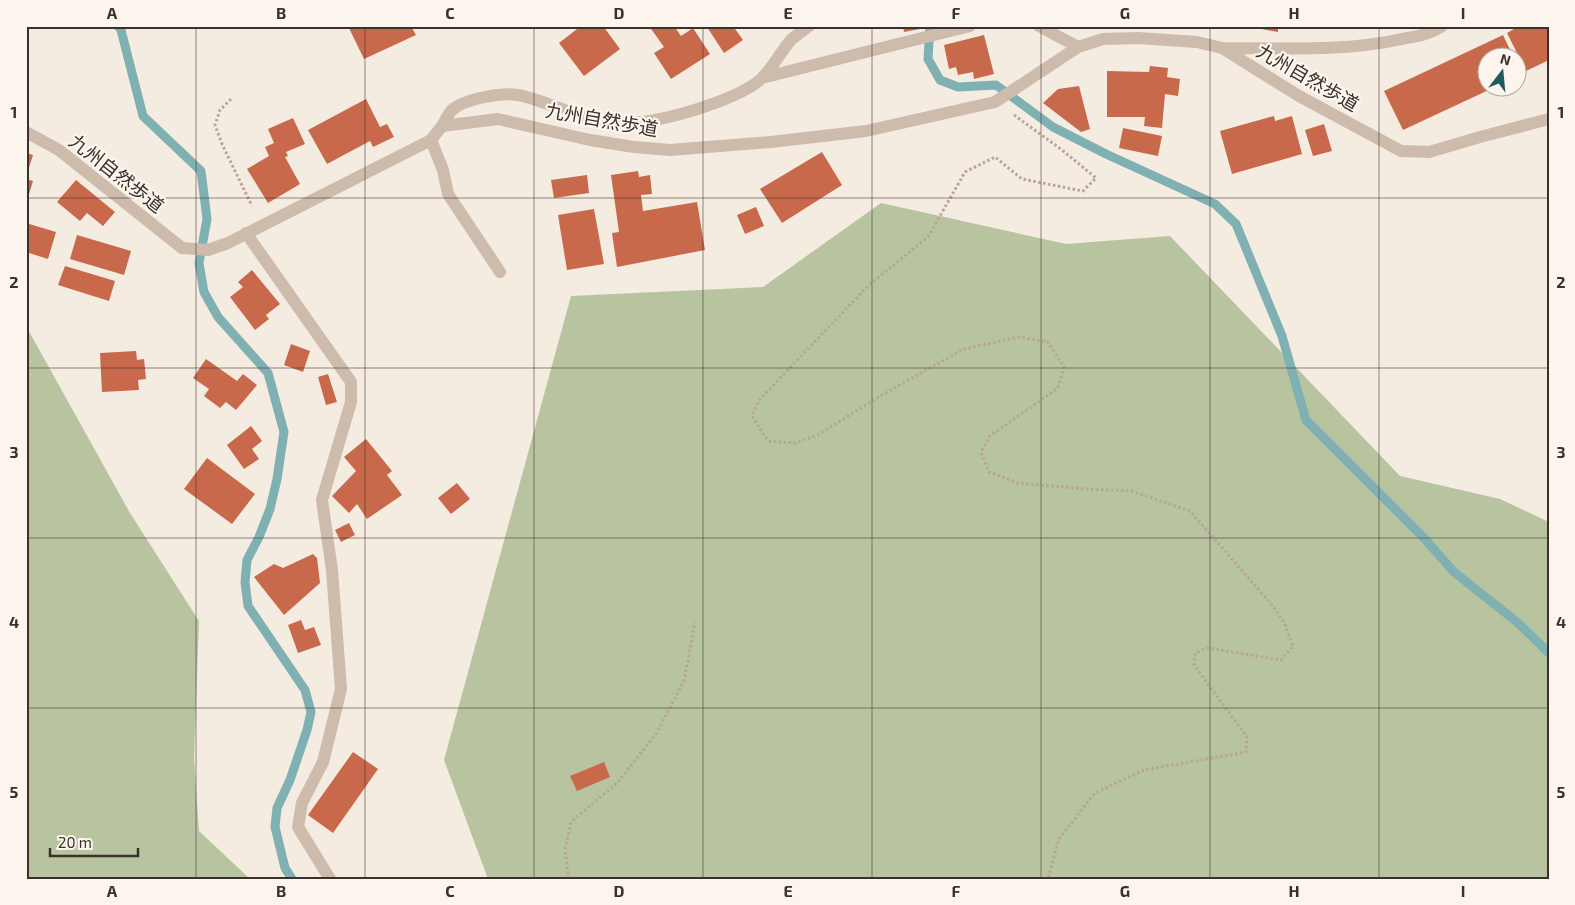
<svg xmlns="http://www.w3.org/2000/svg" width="1575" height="905" font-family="'Exo 2','Noto Sans JP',sans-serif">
<rect width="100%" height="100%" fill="#f4ebe1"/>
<path fill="#b8c4a0" d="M881,203L1066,244L1170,236L1400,476L1500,499L1549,522V879H488L444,760L571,296L763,287Z
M26,326L130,513L199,621L194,757L199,831L250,879H26Z"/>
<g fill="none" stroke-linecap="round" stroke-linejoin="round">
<path stroke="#7fb0b2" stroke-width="9" d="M118,26L121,30L143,116L201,171L207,219L199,263L204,292L218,317L268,373L284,432L277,479L270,509L259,537L247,560L245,582L248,606L305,690L311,712L307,730L290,780L277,808L275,827L285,868L292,879
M930,26L928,59L940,80L958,87L996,85L1053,127L1106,154L1215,204L1236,224L1282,336L1306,420L1424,538L1454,572L1517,622L1549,653"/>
</g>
<path fill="#c8694b" d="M348,26H411L416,35L364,59Z
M581,26H603L620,49L584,76L559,43Z
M649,26H674L681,36L693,28L710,54L671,79L654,53L664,47Z
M709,26H733L743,40L724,53L707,27Z
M903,26H919L920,29L904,32Z
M1246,26H1278V32Z
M1519,26H1549V60L1526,71L1507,33Z
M984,35L994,74L974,79L973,72L958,75L956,67L949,69L944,45Z
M1503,35L1514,58H1488V88H1493L1403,130L1384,91Z
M1150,66L1168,68L1167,77L1180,79L1178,96L1165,94L1162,128L1144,126L1145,117H1107V71L1149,72Z
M1079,86L1090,129L1081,132L1043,103L1058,89Z
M366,99L380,127L387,124L394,137L373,147L370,141L327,164L308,130Z
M1274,116L1275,121L1292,116L1302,154L1232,174L1220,131Z
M293,118L305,144L286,152L288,156L285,157L300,184L268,203L247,169L269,156L265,147L274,143L268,129Z
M1324,124L1332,151L1313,156L1305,130Z
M1123,128L1162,136L1158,156L1119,148Z
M822,152L842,185L782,223L760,189Z
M26,153L33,155L27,174H26Z
M638,171L639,177L650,175L652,194L641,195L643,211L697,202L705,250L617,267L612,233L619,232L611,175Z
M587,175L589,193L554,198L551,180Z
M26,179L33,181L29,194L26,193Z
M76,180L115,212L103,226L87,213L80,221L57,202Z
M756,207L764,226L745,234L737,215Z
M594,209L604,264L567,270L558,215Z
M26,223L56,232L48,259L26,252Z
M77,235L131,251L124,275L70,259Z
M65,266L115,281L109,301L58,285Z
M252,270L280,304L266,315L269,319L255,330L230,297L243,287L238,282Z
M291,344L310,351L303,372L284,365Z
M136,351L137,360L144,359L146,379L138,380L139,390L102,392L100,353Z
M206,359L237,381L243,374L257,385L236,410L226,402L220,408L204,396L209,389L193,378Z
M328,374L337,402L326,405L318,377Z
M251,426L262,441L252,449L259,459L244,469L227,445Z
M366,439L392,471L387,475L402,495L367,519L357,504L349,513L332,496L356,471L344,457Z
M207,458L255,494L232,524L184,489Z
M457,483L470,499L451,514L438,498Z
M349,523L355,535L341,542L335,530Z
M313,554L317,558L320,583L284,615L254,577L274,564L283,568Z
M301,620L305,630L314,627L321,645L298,653L288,625Z
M353,752L378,769L333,833L308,815Z
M604,762L610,777L577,791L570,776Z"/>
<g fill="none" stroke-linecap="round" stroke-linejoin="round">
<path stroke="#b9a596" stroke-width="3" stroke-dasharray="2.5 2.5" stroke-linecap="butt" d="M231,99L220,110L215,125L222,144L252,206
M1014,115L1062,150L1096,178L1083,191L1022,179L995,157L965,172L928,237L869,285L760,399L752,416L768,441L795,443L818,435L880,396L964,349L1019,337L1048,342L1064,367L1058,388L990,436L981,452L989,472L1018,483L1086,489L1131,491L1190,511L1273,606L1284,622L1293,646L1281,660L1208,648L1195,653L1194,665L1247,737L1246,752L1144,770L1095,793L1059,839L1048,879
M569,879L565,850L571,822L618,782L656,734L684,681L695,622"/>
<path stroke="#cdbbac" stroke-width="12" d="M1039,26L1078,47
M1222,48C1282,48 1344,52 1402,39C1417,36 1429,35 1442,26
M762,78L970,26
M442,126C445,121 448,114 452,110C464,99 502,92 518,95C548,101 574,117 605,122C627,125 648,122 669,117C694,111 746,95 763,77C774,66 781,51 791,40C796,35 803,31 809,26
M26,132L59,150L182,248L208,250L228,243L431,140L442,126L498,119L590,140L634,147L670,150L771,142L866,131L995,102L1078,47L1103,39L1138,38L1197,42L1222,48L1299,96L1401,151L1429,152L1480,137L1549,119
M431,140L443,170L448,194L500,272
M246,233L351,382V402L322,500L332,570L341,689L323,762L302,803L298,827L330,879"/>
</g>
<path fill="none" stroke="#3b302b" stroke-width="1" stroke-opacity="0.55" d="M196,26V879M365,26V879M534,26V879M703,26V879M872,26V879M1041,26V879M1210,26V879M1379,26V879M26,198H1549M26,368H1549M26,538H1549M26,708H1549"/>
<g text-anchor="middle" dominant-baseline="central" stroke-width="4.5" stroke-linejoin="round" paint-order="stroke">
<g font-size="19" fill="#3b302b" stroke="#fbf5ee">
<text transform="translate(1308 77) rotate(30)">九州自然歩道</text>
<text transform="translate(602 119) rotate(10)">九州自然歩道</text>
<text transform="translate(117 173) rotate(38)">九州自然歩道</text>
</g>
</g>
<rect width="1575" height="905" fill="none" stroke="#fbf5ee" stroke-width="55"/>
<g transform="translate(1502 72) rotate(16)"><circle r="24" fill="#fbf5ee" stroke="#aea6a0"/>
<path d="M0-4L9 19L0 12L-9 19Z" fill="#1f5a5e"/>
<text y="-8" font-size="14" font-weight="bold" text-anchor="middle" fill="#3b302b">N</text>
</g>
<path d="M50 848v8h88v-8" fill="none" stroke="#3b302b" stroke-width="2.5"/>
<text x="58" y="848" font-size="15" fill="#3b302b" stroke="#fbf5ee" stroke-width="4" paint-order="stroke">20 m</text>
<rect x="28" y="28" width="1520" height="850" fill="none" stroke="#3b302b" stroke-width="2"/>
<g font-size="16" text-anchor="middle" font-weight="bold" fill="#3b302b">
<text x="112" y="19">A</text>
<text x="281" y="19">B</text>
<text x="450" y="19">C</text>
<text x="619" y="19">D</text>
<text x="788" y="19">E</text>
<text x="956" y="19">F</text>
<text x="1125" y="19">G</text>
<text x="1294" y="19">H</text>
<text x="1463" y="19">I</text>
<text x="14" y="118">1</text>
<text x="1561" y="118">1</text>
<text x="14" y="288">2</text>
<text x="1561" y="288">2</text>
<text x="14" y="458">3</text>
<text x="1561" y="458">3</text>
<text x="14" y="628">4</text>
<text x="1561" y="628">4</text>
<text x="14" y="798">5</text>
<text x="1561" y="798">5</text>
<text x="112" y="897">A</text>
<text x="281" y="897">B</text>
<text x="450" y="897">C</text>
<text x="619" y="897">D</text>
<text x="788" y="897">E</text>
<text x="956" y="897">F</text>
<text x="1125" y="897">G</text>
<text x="1294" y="897">H</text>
<text x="1463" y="897">I</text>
</g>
</svg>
